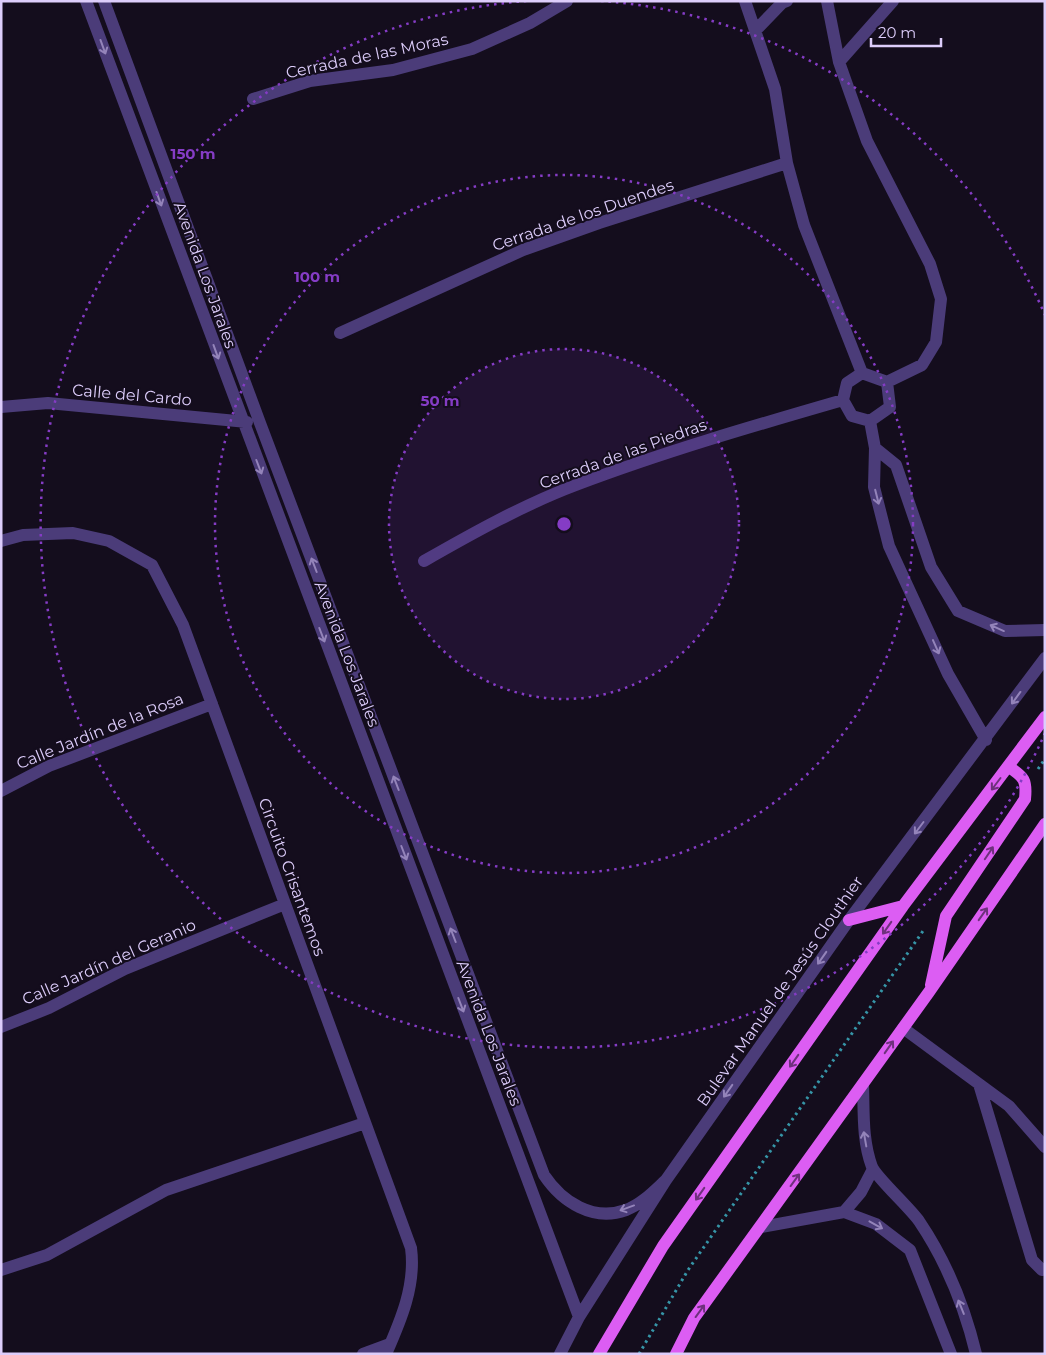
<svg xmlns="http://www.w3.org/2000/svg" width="1046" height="1355" font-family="Montserrat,sans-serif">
<rect width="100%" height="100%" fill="#140d1d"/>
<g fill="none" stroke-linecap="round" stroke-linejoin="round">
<path stroke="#3695a7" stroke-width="3" stroke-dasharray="2.5 4" stroke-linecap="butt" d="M1038,769L1045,759
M639,1354L688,1270L923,931"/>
<path stroke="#4b3c79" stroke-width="12" d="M86,1L579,1317
M104,1L260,423L544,1175C562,1202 593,1222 626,1210C642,1204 654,1191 666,1180
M745,1L775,89L787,163L804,225L862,373
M827,1L839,62L867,141L930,264L941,299L936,342L922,365L887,382
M755,31L782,3L787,1
M839,62L893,1
M253,99L310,81L393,70L472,49L530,23L567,1
M340,333L523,250L599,223L787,163
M862,373L887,382L890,407L870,421L852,416L843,400L847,383Z
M1,407L48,403L247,422
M870,421L875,448L874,487L889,546L948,674L986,740
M875,448L896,465L931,567L958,611L1005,631L1045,630
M1,541L23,535L73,533L109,541L152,565L183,625L411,1248C416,1285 401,1320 386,1354
M424,561C473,533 523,505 576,485C663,452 753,426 843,400
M1,791L49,766L212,704
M1,1027L49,1008L125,969L285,904
M903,1028L1009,1106L1045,1147
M863,1084C864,1112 862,1140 872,1167C877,1178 909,1207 919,1221C946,1261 965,1308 976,1354
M979,1084L1032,1260L1042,1270L1045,1269
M844,1212L861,1192L873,1169
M761,1227L844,1212L876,1224L910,1250L951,1354
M1,1270L47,1255L166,1190L365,1123
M363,1354L390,1344
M560,1354L579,1317L666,1180L849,920L1045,658"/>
<path stroke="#dc5df3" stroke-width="12" d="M849,920L903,906
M931,985L946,916L1025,799C1027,780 1024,777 1009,767
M599,1354L663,1246L903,906L1045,717
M676,1354L694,1318L929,992L1045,824"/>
</g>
<defs><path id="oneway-shaft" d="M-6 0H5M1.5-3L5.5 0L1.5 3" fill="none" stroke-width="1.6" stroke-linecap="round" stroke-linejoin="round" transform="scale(1.25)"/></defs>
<g stroke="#9484ba">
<use href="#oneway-shaft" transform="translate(103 47) rotate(70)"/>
<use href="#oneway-shaft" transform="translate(159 199) rotate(70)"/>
<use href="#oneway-shaft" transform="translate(216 352) rotate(70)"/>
<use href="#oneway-shaft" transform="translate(259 467) rotate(69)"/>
<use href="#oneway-shaft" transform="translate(877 497) rotate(76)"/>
<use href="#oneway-shaft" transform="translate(314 565) rotate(-111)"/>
<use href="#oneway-shaft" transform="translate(997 628) rotate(-156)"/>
<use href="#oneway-shaft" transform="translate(322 635) rotate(69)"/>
<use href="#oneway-shaft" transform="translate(936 647) rotate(66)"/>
<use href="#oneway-shaft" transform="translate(1016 698) rotate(126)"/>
<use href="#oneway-shaft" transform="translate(396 783) rotate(-111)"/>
<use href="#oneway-shaft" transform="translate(919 828) rotate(127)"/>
<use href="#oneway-shaft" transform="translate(404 853) rotate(69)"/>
<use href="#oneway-shaft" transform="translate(453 935) rotate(-111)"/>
<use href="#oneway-shaft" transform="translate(822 958) rotate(125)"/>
<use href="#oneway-shaft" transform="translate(461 1005) rotate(69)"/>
<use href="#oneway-shaft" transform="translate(728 1091) rotate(125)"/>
<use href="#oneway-shaft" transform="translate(865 1139) rotate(-100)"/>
<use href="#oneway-shaft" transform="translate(627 1208) rotate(160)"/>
<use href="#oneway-shaft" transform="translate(876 1225) rotate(29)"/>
<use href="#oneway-shaft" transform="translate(961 1307) rotate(-112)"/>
</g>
<g stroke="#6e317d">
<use href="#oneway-shaft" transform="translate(996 784) rotate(127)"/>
<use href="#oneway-shaft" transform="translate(989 853) rotate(-56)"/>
<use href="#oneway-shaft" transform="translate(983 914) rotate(-55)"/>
<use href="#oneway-shaft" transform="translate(887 928) rotate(125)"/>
<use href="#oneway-shaft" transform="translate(889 1047) rotate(-55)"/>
<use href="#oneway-shaft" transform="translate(794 1061) rotate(125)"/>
<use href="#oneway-shaft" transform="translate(795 1180) rotate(-54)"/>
<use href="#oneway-shaft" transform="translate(700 1194) rotate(125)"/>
<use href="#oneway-shaft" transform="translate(700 1311) rotate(-54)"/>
</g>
<circle cx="564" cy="524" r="175" fill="#853cc5" fill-opacity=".12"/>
<g fill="none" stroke="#853cc5" stroke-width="2.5" stroke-dasharray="2.5 5">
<circle cx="564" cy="524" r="175"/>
<circle cx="564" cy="524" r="349"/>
<path d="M1045 733A524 524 0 1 1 527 1M601 1A524 524 0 0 1 1045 315"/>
</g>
<g text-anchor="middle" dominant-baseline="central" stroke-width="4" stroke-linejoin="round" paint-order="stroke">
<g font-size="16" fill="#ddcdfb" stroke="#140d1d">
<text transform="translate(367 56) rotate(-12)">Cerrada de las Moras</text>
<text transform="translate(583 215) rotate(-19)">Cerrada de los Duendes</text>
<text transform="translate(205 275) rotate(70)">Avenida Los Jarales</text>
<text transform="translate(132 395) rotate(5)">Calle del Cardo</text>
<text transform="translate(623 454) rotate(-20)">Cerrada de las Piedras</text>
<text transform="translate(347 654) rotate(69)">Avenida Los Jarales</text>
<text transform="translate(100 731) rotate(-22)">Calle Jardín de la Rosa</text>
<text transform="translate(292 877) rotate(70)">Circuito Crisantemos</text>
<text transform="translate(109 962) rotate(-24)">Calle Jardín del Geranio</text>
<text transform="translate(780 991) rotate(-55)">Bulevar Manuel de Jesús Clouthier</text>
<text transform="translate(489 1033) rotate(69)">Avenida Los Jarales</text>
</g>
</g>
<circle cx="564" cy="524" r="8" fill="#853cc5" stroke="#140d1d" stroke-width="2.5"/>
<g font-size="15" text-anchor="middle" font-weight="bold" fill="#853cc5" stroke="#140d1d" stroke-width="4" stroke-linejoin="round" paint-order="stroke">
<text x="193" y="159">150 m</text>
<text x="317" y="282">100 m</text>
<text x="440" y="406">50 m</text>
</g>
<rect width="1046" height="1355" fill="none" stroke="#ddcdfb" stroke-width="5"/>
<path d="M871 38v8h70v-8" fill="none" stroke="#ddcdfb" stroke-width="2.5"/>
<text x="878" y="38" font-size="15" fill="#ddcdfb" stroke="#140d1d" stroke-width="4" paint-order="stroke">20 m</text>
</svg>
